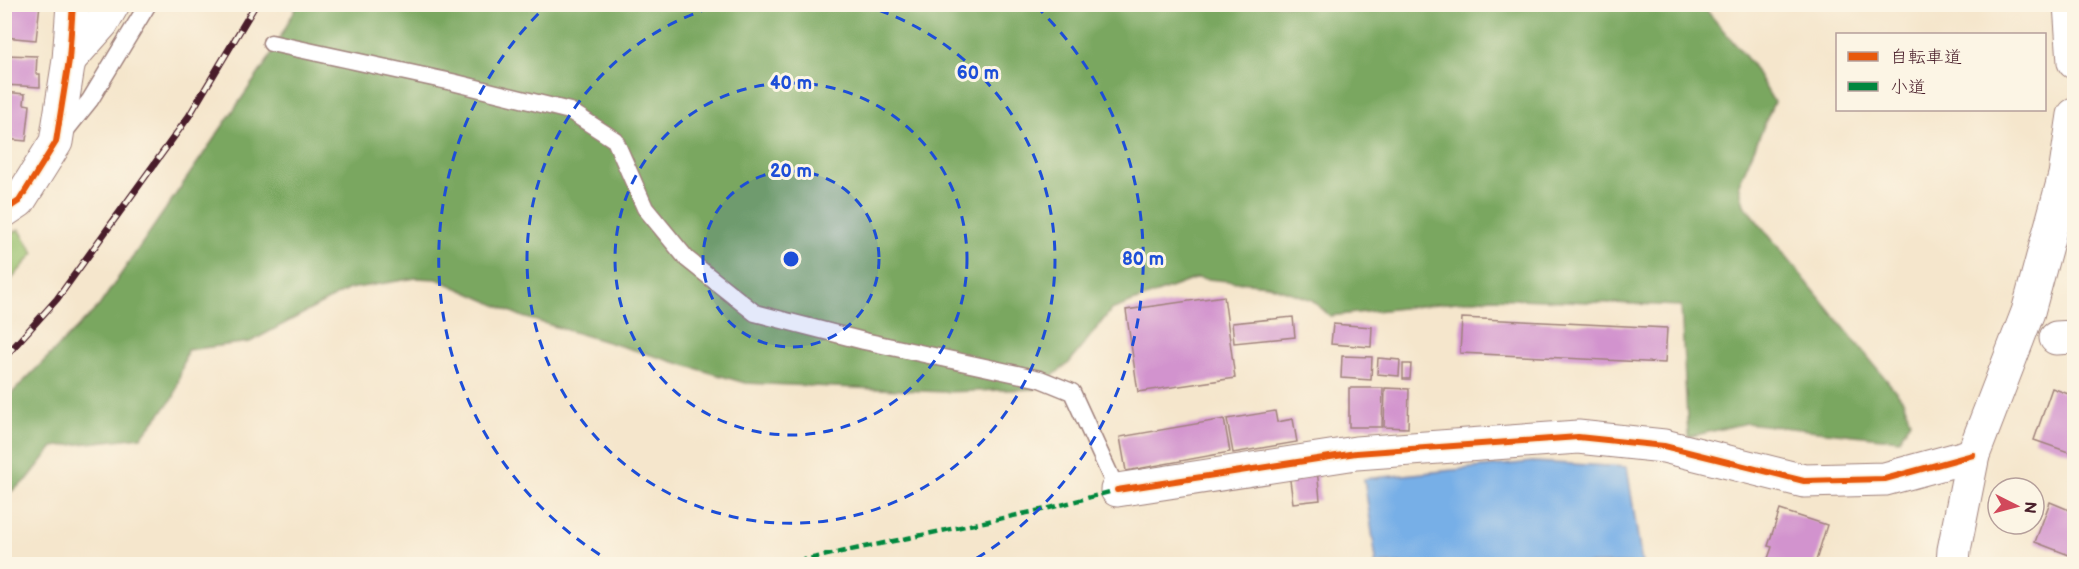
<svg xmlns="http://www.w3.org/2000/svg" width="2079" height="569" font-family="'Balsamiq Sans','Klee One',sans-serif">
<rect width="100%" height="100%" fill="#fcf5e5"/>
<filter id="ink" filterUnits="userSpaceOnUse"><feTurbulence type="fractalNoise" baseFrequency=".0167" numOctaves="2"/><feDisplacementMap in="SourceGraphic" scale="12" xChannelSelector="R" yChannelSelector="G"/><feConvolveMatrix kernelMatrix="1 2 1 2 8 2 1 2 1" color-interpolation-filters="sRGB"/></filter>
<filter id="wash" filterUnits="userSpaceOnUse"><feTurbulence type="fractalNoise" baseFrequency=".008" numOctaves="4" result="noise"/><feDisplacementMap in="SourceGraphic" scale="24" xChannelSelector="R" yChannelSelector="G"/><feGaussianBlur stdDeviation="1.35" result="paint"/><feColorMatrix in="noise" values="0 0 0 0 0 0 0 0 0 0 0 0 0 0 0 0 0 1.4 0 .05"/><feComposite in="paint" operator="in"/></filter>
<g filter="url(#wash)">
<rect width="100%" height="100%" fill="#f5e6cc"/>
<path fill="#99c16e" stroke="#72704c" stroke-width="1.5" d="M19,229L34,253L5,287V238Z"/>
<path fill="#7aa761" stroke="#626346" stroke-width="1.5" d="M298,4L1702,5L1751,63L1774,102L1739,184L1744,205L1903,400L1910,421L1899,440L1746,423L1688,437L1681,306L1493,298L1330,316L1312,300L1268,285L1197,278L1111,310L1069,363L1035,389L944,392L745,383L523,317L437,279L416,278L349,289L250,342L187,350L174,397L141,437L53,447L27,480L5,496V400L99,306L268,60Z"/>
<path fill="#77afe7" stroke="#606789" stroke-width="1.5" d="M1533,462L1627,467L1642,564H1375L1376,559L1364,479Z"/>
<g id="blocks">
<path fill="#d293ce" d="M6,4H40L36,40L4,37Z
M4,55L37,56L36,74H40V87L4,85Z
M4,92L25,94L24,104L30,105L26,141L4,139Z
M1224,296L1235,378L1138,392L1126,310Z
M1293,317L1295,337L1234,343L1232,323Z
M1462,318L1667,328L1665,363L1460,353Z
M1333,324L1372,327L1371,347L1331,344Z
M1342,356L1372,357L1371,380L1341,378Z
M1378,358L1400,360L1399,376L1377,374Z
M1403,364H1411L1410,379H1403Z
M1349,388H1383L1382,427H1349Z
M1385,388L1409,389L1408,428L1384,427Z
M2052,388L2074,396V454L2034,440Z
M1275,411L1277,422L1293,419L1297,442L1233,453L1227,419Z
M1224,419L1230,452L1126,471L1120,437Z
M1317,469L1320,500L1293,503L1289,473Z
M2050,502L2074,512V557L2035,542Z
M1780,510L1827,525L1815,564H1766L1772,547L1768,546Z"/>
</g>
</g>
<g filter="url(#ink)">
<use href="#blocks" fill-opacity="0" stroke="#a0827c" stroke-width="1.5"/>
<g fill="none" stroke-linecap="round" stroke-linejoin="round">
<defs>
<path id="service" d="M271,43L452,82L570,111L615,140L645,208L687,259L755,313L864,341L1040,379L1072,392L1117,490
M62,135L90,100L148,4"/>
<path id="minor" d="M69,60L102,23L113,4
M2056,338L2074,337
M1117,490L1356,453L1578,437L1664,446L1804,481L1885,479L1973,455"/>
<path id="tertiary" d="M2070,4L2074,62
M4,211L19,201L56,142L69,60L73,4
M1953,564L1954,550L1973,455L2028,312L2065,175L2074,115"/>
</defs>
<use href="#service" stroke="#a0827c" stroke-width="19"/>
<use href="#minor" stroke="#a0827c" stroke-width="35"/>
<use href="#tertiary" stroke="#a0827c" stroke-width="35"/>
<use href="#service" stroke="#fff" stroke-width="16"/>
<use href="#minor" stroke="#fff" stroke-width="33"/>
<use href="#tertiary" stroke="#fff" stroke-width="33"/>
<defs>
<path id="rail" d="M4,358L57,299L189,116L256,4"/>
</defs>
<use href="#rail" stroke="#4a1f2b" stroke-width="7"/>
<use href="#rail" stroke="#fcf5e5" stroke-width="4.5" stroke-dasharray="14" stroke-linecap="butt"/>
<path stroke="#00873e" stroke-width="4.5" stroke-dasharray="9 4.5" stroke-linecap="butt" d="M784,564L1046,509L1117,490"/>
<defs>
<path id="cycleway" d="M4,211L19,201L56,142L69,60L73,4
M1117,490L1356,453L1578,437L1664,446L1804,481L1885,479L1973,455"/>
</defs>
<use href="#cycleway" stroke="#fcf5e5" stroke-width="10"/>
<use href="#cycleway" stroke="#e8590c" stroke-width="6"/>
</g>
</g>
<circle cx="791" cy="259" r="88" fill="#1d4ed8" fill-opacity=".12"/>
<g fill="none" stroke="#1d4ed8" stroke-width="3" stroke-dasharray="10 8">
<circle cx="791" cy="259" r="88"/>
<circle cx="791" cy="259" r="176"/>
<path d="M862 5A264 264 0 1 1 720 5"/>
<path d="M615 564A352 352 0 0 1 546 6M1036 6A352 352 0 0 1 967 564"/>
</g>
<circle cx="791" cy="259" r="9" fill="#1d4ed8" stroke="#fcf5e5" stroke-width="3"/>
<g font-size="18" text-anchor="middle" font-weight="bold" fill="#1d4ed8" stroke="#fcf5e5" stroke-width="6" stroke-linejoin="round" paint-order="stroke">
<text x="978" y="79">60 m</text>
<text x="791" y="89">40 m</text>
<text x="791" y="177">20 m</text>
<text x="1143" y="265">80 m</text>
</g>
<rect width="2079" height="569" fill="none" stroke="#fcf5e5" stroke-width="24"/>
<rect x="1836" y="33" width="210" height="78" fill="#fcf5e5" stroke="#b59f9b" stroke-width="1.5"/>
<rect x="1848" y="52" width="30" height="9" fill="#e8590c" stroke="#b59f9b" stroke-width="1.5"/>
<text x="1890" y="63" font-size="18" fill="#4a1f2b">自転車道</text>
<rect x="1848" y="82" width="30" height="9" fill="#00873e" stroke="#b59f9b" stroke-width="1.5"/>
<text x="1890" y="93" font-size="18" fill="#4a1f2b">小道</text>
<g transform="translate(2016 506) rotate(96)"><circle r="28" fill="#fcf5e5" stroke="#b59f9b" stroke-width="1.5"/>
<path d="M0-4.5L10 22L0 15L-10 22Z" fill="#d1495b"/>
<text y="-9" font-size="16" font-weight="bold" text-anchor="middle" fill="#4a1f2b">N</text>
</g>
</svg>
